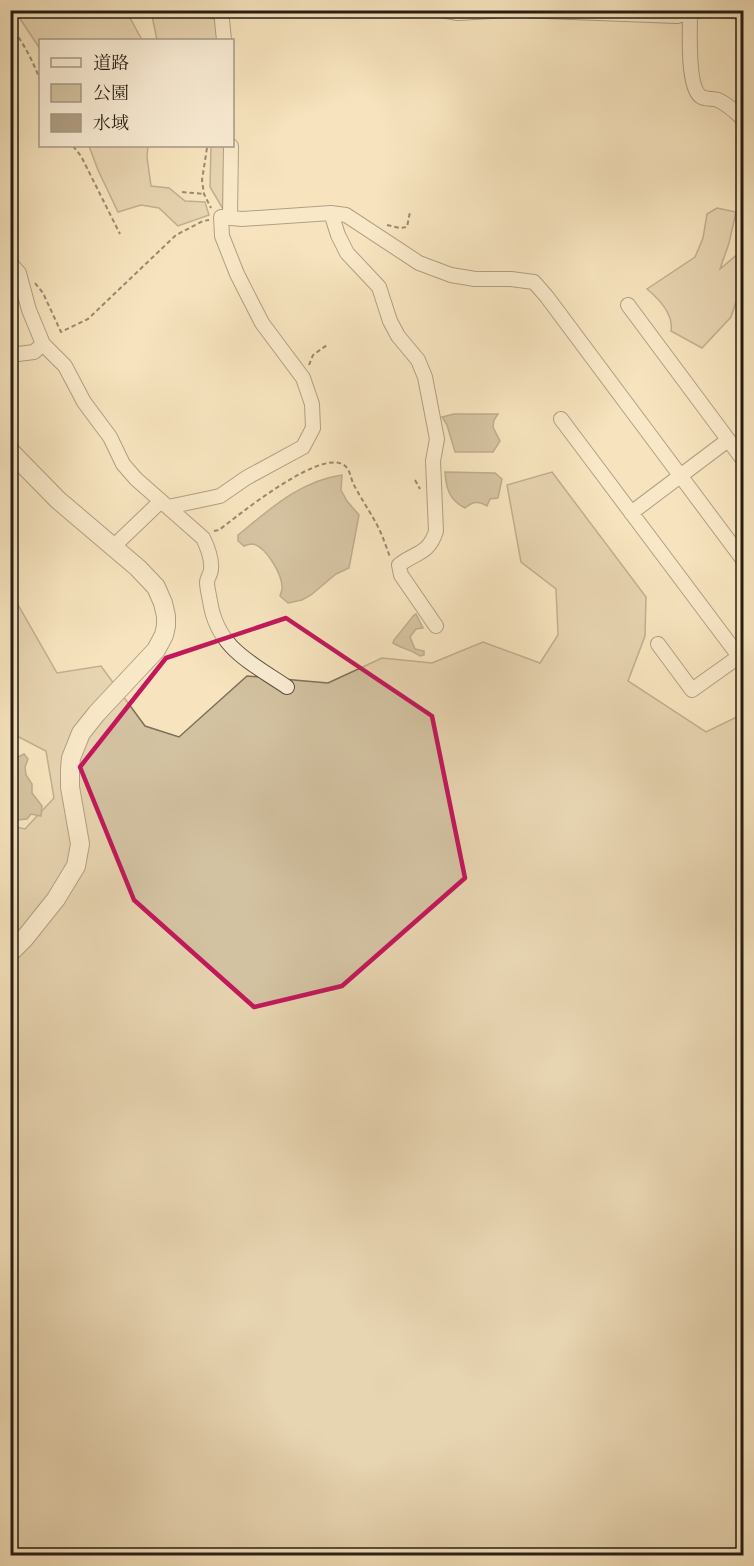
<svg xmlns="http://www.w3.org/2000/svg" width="754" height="1566" font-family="'IM FELL Double Pica','Noto Serif JP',serif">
<rect width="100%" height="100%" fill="#f7e4be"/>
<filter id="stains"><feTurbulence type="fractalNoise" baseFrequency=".00333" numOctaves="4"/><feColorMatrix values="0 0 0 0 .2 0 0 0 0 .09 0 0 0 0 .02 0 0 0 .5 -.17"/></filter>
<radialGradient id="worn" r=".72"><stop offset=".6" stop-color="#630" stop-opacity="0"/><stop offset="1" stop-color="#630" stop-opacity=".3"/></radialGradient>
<path fill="#d3c2a1" stroke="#7c705a" stroke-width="1.5" d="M15,11H121L130,18L142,40H40V49Z
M151,11H185L186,14L215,19L217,40H157Z
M89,146H148L147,157L151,186L169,188L185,201L205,202L209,215L178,226L159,208L141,205L118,212L98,170Z
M211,146H224L223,209L210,187Z
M717,208L736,212L729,243L720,269L739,253L743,258V280L731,317L702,348L671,331C674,314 659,299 647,289L695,257L703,238L707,214Z
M552,472L646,597L645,636L628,681L706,732L743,714V1555H11V826L25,829L54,798L46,751L11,733L10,599L17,603L57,673L101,666L145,726L179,737L247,676L328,683L382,658L432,663L483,642L540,663L558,635L556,589L521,562L507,485Z"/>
<path fill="#b0a084" stroke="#786c57" stroke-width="1.5" d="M454,414H498L494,420L493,427L500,441L493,452H455L447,425L442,417Z
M445,472L495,473L502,479L498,498L490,499L487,506C478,500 472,502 465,508C449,500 446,488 445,472Z
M342,475L341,490L347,501L359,515L349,568L336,574L311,595L302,600L288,603L280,596C280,595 283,589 282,587C282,574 266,547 253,544C251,544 246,545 244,546L238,541V535C270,509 300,481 342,475Z
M416,614L423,628L416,629L410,637L415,649L424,651V655L420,656C412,650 403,649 393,643L394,640L414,615Z
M24,754L28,759L25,767L26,775L32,784V793L42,806L41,816L31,814L27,819L17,820L11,818V764L16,758Z"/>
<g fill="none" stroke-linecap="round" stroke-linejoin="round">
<defs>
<path id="minor" d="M221,10L224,40
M441,10L458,13L510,10
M519,10L677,16L701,10
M719,10L744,12
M690,13C690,30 687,85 700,96C705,100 712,98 718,100C727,104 737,113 744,120
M331,213L338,235L347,253L379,287L390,321L398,336L418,360L425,377L437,439L433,461L436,531C429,554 416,552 399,565L401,575L436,626
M230,217L231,146
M10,263L19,273L29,310L43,344L65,366L84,402L110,437L123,464L136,479L203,538C208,548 212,558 211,569C211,574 207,578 207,582C207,588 209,595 210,601C217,648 250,662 287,687
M628,305L744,461
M10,355L34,352L43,344
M561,419L744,663
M168,507L220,496L246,478L303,447L313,428L312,404L303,378L262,323L237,274L222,236L221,217L242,219L331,213L346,215L419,263L451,275L475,279H511L534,282L547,297L744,561
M631,513L728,440
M113,547L161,501
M658,644L692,690L744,653"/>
<path id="tertiary" d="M10,451L58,500L138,568L156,587L163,603L166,616V626L164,635L156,650L97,713L81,733L71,758L70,769V787L80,844L76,866L56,899L24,939L10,953"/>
</defs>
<use href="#minor" stroke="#5a4f3e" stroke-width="16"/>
<use href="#tertiary" stroke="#5a4f3e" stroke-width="20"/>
<path stroke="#251d13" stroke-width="2" stroke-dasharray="4.5 3" stroke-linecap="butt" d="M10,25C23,42 33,61 40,80
M73,146L81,156L120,234
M207,148L202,180L204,194L211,208
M182,192L204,194
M387,225L400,228L407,227L410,212
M35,283L43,293L61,332L88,319L176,235L203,221L209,220
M309,365L313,355L327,345
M415,480L420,489
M214,531L219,530C240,514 316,452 342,464C351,468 350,479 355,487C363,502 373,516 380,531C384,540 387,549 390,557"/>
<use href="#minor" stroke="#faedd5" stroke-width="14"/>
<use href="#tertiary" stroke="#faedd5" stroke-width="18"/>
</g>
<path d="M0 0H754V1566H0ZM286,618L432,716L465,878L342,986L254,1007L134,900L80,767L166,658Z" fill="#f7e4be" fill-opacity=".55" fill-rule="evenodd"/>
<path fill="none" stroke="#c2185b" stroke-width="4.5" stroke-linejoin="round" d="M286,618L432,716L465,878L342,986L254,1007L134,900L80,767L166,658Z"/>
<rect width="754" height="1566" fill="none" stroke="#f7e4be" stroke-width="36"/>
<rect x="12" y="12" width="730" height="1542" fill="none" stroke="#251d13" stroke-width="3"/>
<rect x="18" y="18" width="718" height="1530" fill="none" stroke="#251d13" stroke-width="1.5"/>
<rect x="39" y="39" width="195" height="108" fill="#faedd5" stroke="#a59a87" stroke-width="1.5"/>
<rect x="51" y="58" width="30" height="9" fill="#faedd5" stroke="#a59a87" stroke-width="1.5"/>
<text x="93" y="69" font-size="18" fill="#251d13">道路</text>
<rect x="51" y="84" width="30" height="18" fill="#d3c2a1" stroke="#a59a87" stroke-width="1.5"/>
<text x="93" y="99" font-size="18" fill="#251d13">公園</text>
<rect x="51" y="114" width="30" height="18" fill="#b0a084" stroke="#a59a87" stroke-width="1.5"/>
<text x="93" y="129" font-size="18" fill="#251d13">水域</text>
<rect width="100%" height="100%" filter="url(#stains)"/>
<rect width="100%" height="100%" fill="url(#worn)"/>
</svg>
